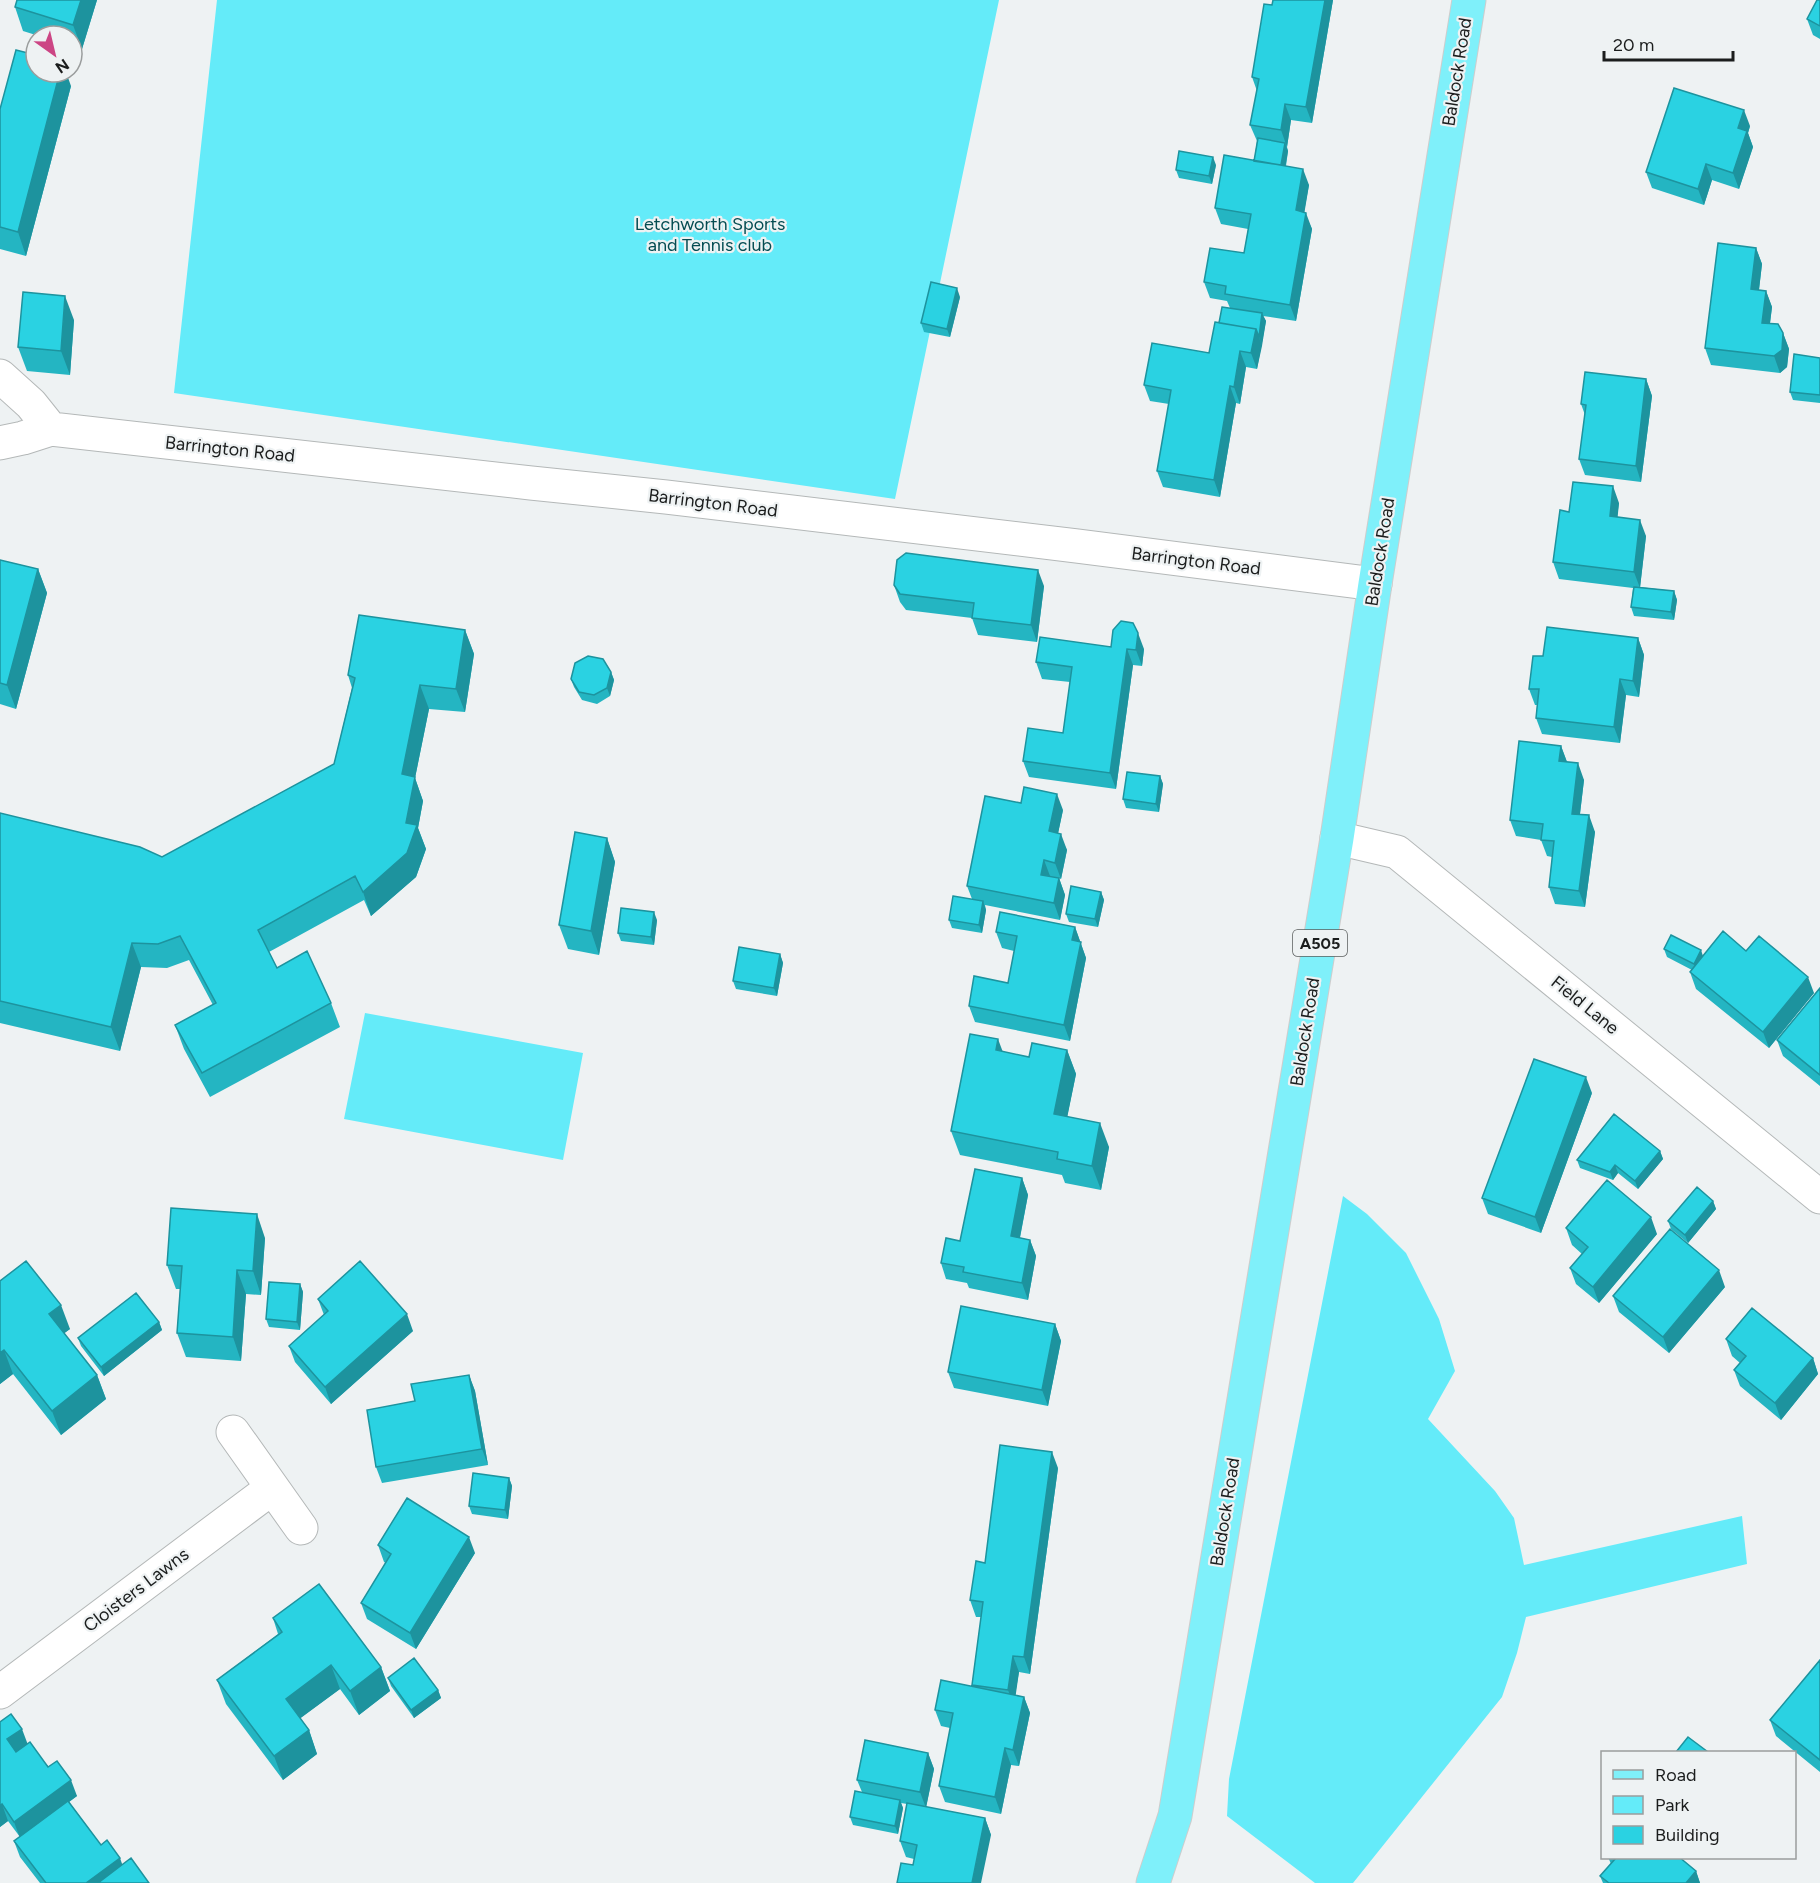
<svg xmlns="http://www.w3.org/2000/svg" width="1820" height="1883" font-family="Figtree,sans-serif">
<rect width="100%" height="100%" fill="#eef2f3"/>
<path fill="#64ebf9" d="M217,0H999L895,499L174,393Z
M365,1013L583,1053L563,1160L344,1119Z
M1343,1196L1367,1214L1406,1253L1439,1319L1455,1371L1428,1419L1495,1491L1514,1518L1524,1565L1742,1516L1747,1564L1526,1617L1517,1653L1502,1697L1353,1883H1315L1227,1816L1229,1779Z"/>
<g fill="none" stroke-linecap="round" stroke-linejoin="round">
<defs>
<path id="street" d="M0,376L31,404L51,429
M0,443L23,438L51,429L531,483L666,497L1077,546L1375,584
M1337,838L1397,852L1820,1197
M233,1432L301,1528
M0,1692L272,1488"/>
<path id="primary" d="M1153,1883L1175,1816L1337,838L1375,584L1469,0"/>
</defs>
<use href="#street" stroke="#b4b8b8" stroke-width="35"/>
<use href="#primary" stroke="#cdcdcd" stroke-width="35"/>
<use href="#street" stroke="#fff" stroke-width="33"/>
<use href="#primary" stroke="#7ff0fa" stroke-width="33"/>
</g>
<path fill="#24b5c2" d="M17,0H97L82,49L72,46V36H39L23,31L15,7Z
M1273,0H1333L1312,123L1291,120L1287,147L1288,151L1286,166L1309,185L1304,212L1312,229L1296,321L1263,316L1266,321L1257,369L1246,367L1240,404L1236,403L1220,497L1163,487L1157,471L1169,404L1150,401L1144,385L1209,353L1219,323L1230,308L1227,301L1210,298L1204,282L1244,253L1248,229L1221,224L1215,208L1254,161L1257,141L1250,125L1257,91L1252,77Z
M1820,0V39L1813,35L1807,19Z
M71,86L26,256L0,249V109Z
M1750,126L1748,133L1753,147L1739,189L1712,180L1704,205L1652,188L1646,172Z
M1216,165L1212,184L1179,178L1176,170Z
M1756,248L1762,264L1759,290L1766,291L1772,307L1770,323L1783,333L1789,349L1787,367L1780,373L1711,365L1705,348Z
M960,297L950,337L924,332L921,323Z
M74,320L70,375L27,371L18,347Z
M1820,358V403L1793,400L1790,392Z
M1646,379L1652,396L1641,482L1585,475L1579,459L1585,415L1581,404Z
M1619,503L1617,517L1646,536L1640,587L1674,591L1677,600L1674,620L1634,616L1631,607L1633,588L1559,579L1553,562L1569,512Z
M0,560L38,569L47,593L16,709L0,704Z
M894,585L1044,586L1037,642L978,635L972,618L906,610L900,602Z
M465,630L474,654L465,712L429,709L415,778L423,801L418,828L426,849L416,877L371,916L364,900L269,952L277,968L331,1003L340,1027L210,1097L184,1049L175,1025L213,1005L189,960L167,968L141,967L120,1051L0,1023V813L162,857L334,764L352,688L348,675Z
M1638,638L1644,655L1639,697L1626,695L1620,743L1542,734L1536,718L1537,705H1535L1529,689L1543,656Z
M1111,647L1144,649L1142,666L1133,665L1116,789L1029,777L1023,761L1063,733L1070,682L1042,679L1036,662Z
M611,672L614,680L610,696L597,704L582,700L574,687L571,679Z
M1561,746L1567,762L1584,780L1580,814L1595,832L1585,907L1555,904L1549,887L1552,857L1547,856L1541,840L1516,836L1510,820Z
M1160,776L1163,784L1159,812L1126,808L1123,799Z
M1063,810L1058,833L1067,850L1061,879L1059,878L1065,895L1060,920L985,905L986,910L982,933L952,928L949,920L972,899L967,886Z
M607,838L615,862L599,955L568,949L559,925Z
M1101,892L1104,900L1098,927L1069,922L1066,914Z
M657,920L654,945L621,941L618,933Z
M1075,927L1086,958L1070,1041L975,1022L969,1006L1008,983L1014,951L1002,948L996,932Z
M1664,949L1703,956L1746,951L1814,993L1769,1048L1696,989L1690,972L1692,970L1667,957Z
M780,954L783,963L777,996L736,989L733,981Z
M1820,988V1086L1783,1056L1777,1040Z
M1067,1050L1076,1074L1067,1117L1109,1147L1101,1190L1065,1183L1062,1175L960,1155L951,1131L1003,1052L1029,1057Z
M1592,1093L1541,1233L1488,1214L1482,1198Z
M1660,1151L1663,1159L1638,1189L1618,1173L1613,1180L1580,1168L1577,1160Z
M1022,1178L1028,1195L1020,1238L1030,1240L1036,1256L1028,1300L969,1288L967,1283L946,1279L941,1263L960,1241Z
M1713,1201L1716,1209L1688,1243L1671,1229L1668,1221Z
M1566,1228L1657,1234L1599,1303L1576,1284L1570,1268L1582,1254L1572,1245Z
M265,1238L261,1295L246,1294L241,1361L186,1357L177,1333L180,1289H176L167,1265Z
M0,1281L70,1329L64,1333L97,1375L106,1399L61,1435L13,1374L0,1384Z
M300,1284L303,1292L300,1330L269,1327L266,1319Z
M1725,1287L1669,1353L1619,1312L1613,1296Z
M318,1299L413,1331L331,1404L295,1362L289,1346L324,1315Z
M159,1322L162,1330L104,1376L81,1346L78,1338Z
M1055,1324L1061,1341L1048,1406L954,1388L948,1372Z
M1726,1339L1813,1358L1818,1374L1781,1420L1740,1386L1734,1370L1740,1363L1732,1356Z
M469,1375L475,1391L488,1465L382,1483L376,1467L415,1401Z
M1058,1468L1030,1674L1019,1672L1015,1695L1024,1697L1030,1713L1019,1766L1011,1765L1001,1814L945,1802L939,1786L950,1728L941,1726L935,1710L972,1687V1685L981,1617H976L970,1600L985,1563Z
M509,1478L512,1486L508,1519L472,1514L469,1506Z
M378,1545L475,1553L416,1649L367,1619L361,1603L386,1563L384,1562Z
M273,1618L381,1667L390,1691L359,1715L340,1689L300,1718L309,1730L317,1754L283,1780L226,1704L217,1680L278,1634Z
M1820,1660V1772L1776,1736L1770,1720Z
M388,1678L438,1690L441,1698L414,1718L391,1686Z
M0,1722L27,1744L77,1796L69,1802L101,1845L122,1865L149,1883H40L20,1857L14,1841L20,1837L8,1821L0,1827Z
M928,1753L934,1769L926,1807L985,1818L991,1835L913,1865L914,1859L906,1857L900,1841L907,1804L901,1803L903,1808L898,1834L853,1825L850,1817L862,1792L857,1780Z
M1608,1857H1679L1696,1871L1700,1883H1603L1600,1876L1611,1864Z"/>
<path fill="#1d939e" d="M81,0H97L82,49L73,25Z
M1325,0H1333L1312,123L1306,107Z
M60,72H66L71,86L26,256L18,232Z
M1285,104L1291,120L1287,147L1281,130Z
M1744,110L1750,126L1748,133L1753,147L1739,189L1733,173L1738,128Z
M1285,143L1288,151L1284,175L1281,167Z
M1213,157L1216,165L1212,184L1209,176Z
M1706,164L1712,180L1704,205L1698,189Z
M1303,169L1309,185L1302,227L1296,210Z
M1306,213L1312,229L1296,321L1290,305Z
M1756,248L1762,264L1757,306L1751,289Z
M957,288L960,297L950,337L947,329Z
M1766,291L1772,307L1768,339L1762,323Z
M65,296L74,320L70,375L61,351Z
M1262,313L1266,321L1262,346L1259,337Z
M1256,329L1262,346L1257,369L1251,353Z
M1783,333L1789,349L1787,367L1780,373L1774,356Z
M1240,351L1246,367L1240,404L1234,387Z
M1646,379L1652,396L1641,482L1636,466Z
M1230,386L1236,403L1220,497L1214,480Z
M1613,486L1619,503L1616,533L1610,516Z
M1640,520L1646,536L1640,588L1634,572Z
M38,569L47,593L16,709L7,685Z
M1038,570L1044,586L1037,642L1031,625Z
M1674,591L1677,600L1674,620L1671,612Z
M465,630L474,654L465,712L456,689Z
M1138,633L1144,649L1142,666L1136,650Z
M1638,638L1644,655L1639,697L1633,681Z
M1127,649L1133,665L1116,789L1110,773Z
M611,672L614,680L610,696L607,688Z
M1620,679L1626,695L1620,743L1614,727Z
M420,685L429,709L415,778L423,801L418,828L426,849L416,877L371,916L363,892L406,823L402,774Z
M1561,746L1567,762L1559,761Z
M1578,763L1584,780L1578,830L1572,814Z
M1160,776L1163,784L1159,812L1156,804Z
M1057,794L1063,810L1055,848L1049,831Z
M1589,815L1595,832L1585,907L1579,891Z
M1061,834L1067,850L1061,879L1055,863Z
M607,838L615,862L599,955L591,931Z
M1044,860L1050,876L1041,875Z
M1059,878L1065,895L1060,920L1054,903Z
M1101,892L1104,900L1098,927L1095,919Z
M983,901L986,910L982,933L979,925Z
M654,912L657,920L654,945L651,937Z
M1075,927L1086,958L1070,1041L1064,1025L1072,940Z
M132,943L141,967L120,1051L111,1027Z
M1701,950L1704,959L1697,973L1694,964Z
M780,954L783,963L777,996L774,988Z
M1808,977L1814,993L1769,1048L1763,1032Z
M998,1039L1007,1063L996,1050Z
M1067,1050L1076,1074L1063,1138L1054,1114Z
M1586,1077L1592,1093L1541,1233L1535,1217Z
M1100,1123L1109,1147L1101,1190L1092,1166Z
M1660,1151L1663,1159L1638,1189L1635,1181Z
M1615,1165L1618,1173L1613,1180L1610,1172Z
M1022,1178L1028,1195L1017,1252L1011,1236Z
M1713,1201L1716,1209L1688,1243L1685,1235Z
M257,1214L265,1238L261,1295L253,1271Z
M1651,1217L1657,1234L1599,1303L1593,1287Z
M1030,1240L1036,1256L1028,1300L1022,1283Z
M237,1270L246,1294L241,1361L233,1337Z
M1719,1270L1725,1287L1669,1353L1663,1337Z
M300,1284L303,1292L300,1330L297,1322Z
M61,1305L70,1329L58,1338L49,1314Z
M407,1314L413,1331L331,1404L325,1387Z
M159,1322L162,1330L104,1376L101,1367Z
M1055,1324L1061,1341L1048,1406L1042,1390Z
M4,1350L13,1374L0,1384V1353Z
M1813,1358L1818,1374L1781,1420L1775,1403Z
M97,1375L106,1399L61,1435L52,1411Z
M469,1375L475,1391L488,1465L482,1449Z
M1052,1452L1058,1468L1030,1674L1024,1657Z
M509,1478L512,1486L508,1519L505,1510Z
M469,1537L475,1553L416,1649L410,1633Z
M1013,1656L1019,1672L1014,1707L1008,1690Z
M331,1665L340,1689L294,1723L286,1699Z
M381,1667L390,1691L359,1715L350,1691Z
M438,1690L441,1698L414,1718L411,1710Z
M1024,1697L1030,1713L1019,1766L1013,1750Z
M22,1729L28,1745L13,1756L7,1739Z
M309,1730L317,1754L283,1780L274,1756Z
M1005,1748L1011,1765L1001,1814L995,1797Z
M928,1753L934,1769L926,1808L920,1792Z
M71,1780L77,1796L20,1838L14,1822Z
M900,1800L903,1808L898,1834L895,1826Z
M2,1804L8,1821L0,1827V1806Z
M985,1818L991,1835L981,1883H972Z
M120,1858L126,1875L114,1883H86Z
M1696,1871L1700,1883H1686Z"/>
<path fill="#2ad2e2" stroke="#1d939e" stroke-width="1.5" d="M17,0H81L73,25L15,7Z
M1273,0H1325L1306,107L1285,104L1281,130L1250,125L1259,79L1252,77L1264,4L1272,5Z
M1817,0H1820V26L1807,19Z
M16,50L36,55V72H60L18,232L0,227V109Z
M1674,88L1744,110L1738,128L1747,131L1733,173L1706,164L1698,189L1646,172Z
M1258,138L1285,143L1281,165L1254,161Z
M1179,151L1213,157L1209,176L1176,170Z
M1224,155L1303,169L1296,210L1306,213L1290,305L1225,294L1226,286L1204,282L1210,248L1244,253L1251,214L1215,208Z
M1718,243L1756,248L1751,289L1766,291L1762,323L1778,324L1783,333L1782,350L1774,356L1705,348Z
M931,282L957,288L947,329L921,323Z
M23,292L65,296L61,351L18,347Z
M1222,307L1262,313L1259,337L1256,329L1219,323Z
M1215,322L1256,329L1251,353L1240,351L1234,387L1230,386L1214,480L1157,471L1171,390L1144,385L1152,343L1209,353Z
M1794,354L1820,358V395L1790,392Z
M1585,372L1646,379L1636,466L1579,459L1586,405L1581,404Z
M1573,482L1613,486L1610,516L1640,520L1634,572L1553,562L1560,510L1569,512Z
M906,553L1038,570L1031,625L972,618L974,603L900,594L894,585L897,560Z
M0,560L38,569L7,685L0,683Z
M1634,587L1674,591L1671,612L1631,607Z
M359,615L465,630L456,689L420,685L402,774L415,777L406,823L417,825L407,853L363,892L355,876L258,930L277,968L307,951L331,1003L202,1073L175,1025L216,1003L180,936L158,944L132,943L111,1027L0,1001V813L140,847L162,857L334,764L355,678L348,675Z
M1121,621L1133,623L1138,633L1136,650L1127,649L1110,773L1023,761L1028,728L1063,733L1072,667L1036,662L1040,637L1111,647L1113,630Z
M1547,627L1638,638L1633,681L1620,679L1614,727L1536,718L1539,689H1529L1533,656H1543Z
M588,656L603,659L611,672L607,688L594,695L579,692L571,679L575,663Z
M1519,741L1561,746L1559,761L1578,763L1572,814L1589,815L1579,891L1549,887L1554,841L1541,840L1543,824L1510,820Z
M1127,772L1160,776L1156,804L1123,799Z
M1024,787L1057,794L1049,831L1061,834L1055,863L1044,860L1041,875L1059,878L1054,903L967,886L985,796L1021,803Z
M575,832L607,838L591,931L559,925Z
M1071,886L1101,892L1095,919L1066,914Z
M953,896L983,901L979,925L949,920Z
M621,908L654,912L651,937L618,933Z
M1000,912L1075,927L1072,940L1081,942L1064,1025L969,1006L974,976L1008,983L1017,936L996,932Z
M1723,931L1746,951L1759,936L1808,977L1763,1032L1690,972Z
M1671,935L1701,950L1694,964L1664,949Z
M739,947L780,954L774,988L733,981Z
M1820,988V1075L1777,1040Z
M970,1034L998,1039L996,1050L1029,1057L1032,1043L1067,1050L1054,1114L1100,1123L1092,1166L1057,1159L1058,1152L951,1131Z
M1534,1059L1586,1077L1535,1217L1482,1198Z
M1614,1114L1660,1151L1635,1181L1615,1165L1610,1172L1577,1160Z
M975,1169L1022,1178L1011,1236L1030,1240L1022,1283L963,1272L964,1267L941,1263L946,1238L960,1241Z
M1607,1180L1651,1217L1593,1287L1570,1268L1588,1247L1566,1228Z
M1697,1187L1713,1201L1685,1235L1668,1221Z
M171,1208L257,1214L253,1271L237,1270L233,1337L177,1333L182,1266L167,1265Z
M1670,1229L1719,1270L1663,1337L1613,1296Z
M26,1261L61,1305L49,1314L97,1375L52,1411L4,1350L0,1353V1281Z
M360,1261L407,1314L325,1387L289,1346L328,1311L318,1299Z
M269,1282L300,1284L297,1322L266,1319Z
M136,1293L159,1322L101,1367L78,1338Z
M961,1306L1055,1324L1042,1390L948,1372Z
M1752,1308L1813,1358L1775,1403L1734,1370L1746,1356L1726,1339Z
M469,1375L482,1449L376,1467L367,1410L415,1401L411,1384Z
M1000,1445L1052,1452L1024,1657L1013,1656L1008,1690L972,1685L983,1602L970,1600L976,1561L985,1563Z
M473,1473L509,1478L505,1510L469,1506Z
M407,1498L469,1537L410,1633L361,1603L391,1554L378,1545Z
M319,1584L381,1667L350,1691L331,1665L286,1699L309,1730L274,1756L217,1680L282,1632L273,1618Z
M414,1658L438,1690L411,1710L388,1678Z
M1820,1660V1760L1770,1720Z
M941,1680L1024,1697L1013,1750L1005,1748L995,1797L939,1786L953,1713L935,1710Z
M11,1714L22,1729L7,1739L16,1752L30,1742L48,1767L57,1761L71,1780L14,1822L2,1804L0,1806V1722Z
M1688,1737L1708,1752H1676Z
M865,1740L928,1753L920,1792L857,1780Z
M855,1791L900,1800L895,1826L850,1817Z
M68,1801L101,1845L107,1840L120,1858L86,1883H46L14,1841Z
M907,1803L985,1818L972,1883H897L901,1863L913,1865L917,1845L900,1841Z
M1613,1857H1679L1696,1871L1686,1883H1609L1600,1876L1615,1859Z
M131,1858L149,1883H98Z"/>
<g text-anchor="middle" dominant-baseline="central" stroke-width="4.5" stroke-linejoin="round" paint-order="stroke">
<rect fill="#eef2f3" stroke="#5a5d5d" stroke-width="1.5" x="1293" y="930" width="54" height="26" rx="4.5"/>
<g font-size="16" font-weight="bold" fill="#1b1d1d">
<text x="1320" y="943">A505</text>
</g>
<g font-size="18" fill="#1b1d1d" stroke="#eef2f3">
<text transform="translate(1457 72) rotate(-81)">Baldock Road</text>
<text transform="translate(230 449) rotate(6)">Barrington Road</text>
<text transform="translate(713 503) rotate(7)">Barrington Road</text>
<text transform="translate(1380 552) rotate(-81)">Baldock Road</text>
<text transform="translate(1196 561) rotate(7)">Barrington Road</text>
<text transform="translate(1585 1005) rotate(39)">Field Lane</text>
<text transform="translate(1305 1032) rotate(-81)">Baldock Road</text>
<text transform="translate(1225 1512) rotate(-81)">Baldock Road</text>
<text transform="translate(136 1590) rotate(-37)">Cloisters Lawns</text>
</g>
<g font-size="18" fill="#044c52" stroke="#eef2f3">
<text x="710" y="224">Letchworth Sports<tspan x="710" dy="21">and Tennis club</tspan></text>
</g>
</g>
<rect x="1601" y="1751" width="195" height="108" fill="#eef2f3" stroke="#9a9d9d" stroke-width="1.5"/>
<rect x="1613" y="1770" width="30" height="9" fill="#7ff0fa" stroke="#9a9d9d" stroke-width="1.5"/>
<text x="1655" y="1781" font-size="18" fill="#1b1d1d">Road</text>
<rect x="1613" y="1796" width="30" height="18" fill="#64ebf9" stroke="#9a9d9d" stroke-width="1.5"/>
<text x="1655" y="1811" font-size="18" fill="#1b1d1d">Park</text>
<rect x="1613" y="1826" width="30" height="18" fill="#2ad2e2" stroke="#9a9d9d" stroke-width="1.5"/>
<text x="1655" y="1841" font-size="18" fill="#1b1d1d">Building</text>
<g transform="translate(54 54) rotate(146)"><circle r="28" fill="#eef2f3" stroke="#9a9d9d" stroke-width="1.5"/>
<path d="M0-4.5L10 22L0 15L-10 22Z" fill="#cc4584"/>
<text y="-9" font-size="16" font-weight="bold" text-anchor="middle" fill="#1b1d1d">N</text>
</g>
<path d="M1604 51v9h129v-9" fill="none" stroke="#1b1d1d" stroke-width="3"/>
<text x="1613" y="51" font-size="18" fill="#1b1d1d" stroke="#eef2f3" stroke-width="4.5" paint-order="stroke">20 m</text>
</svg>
